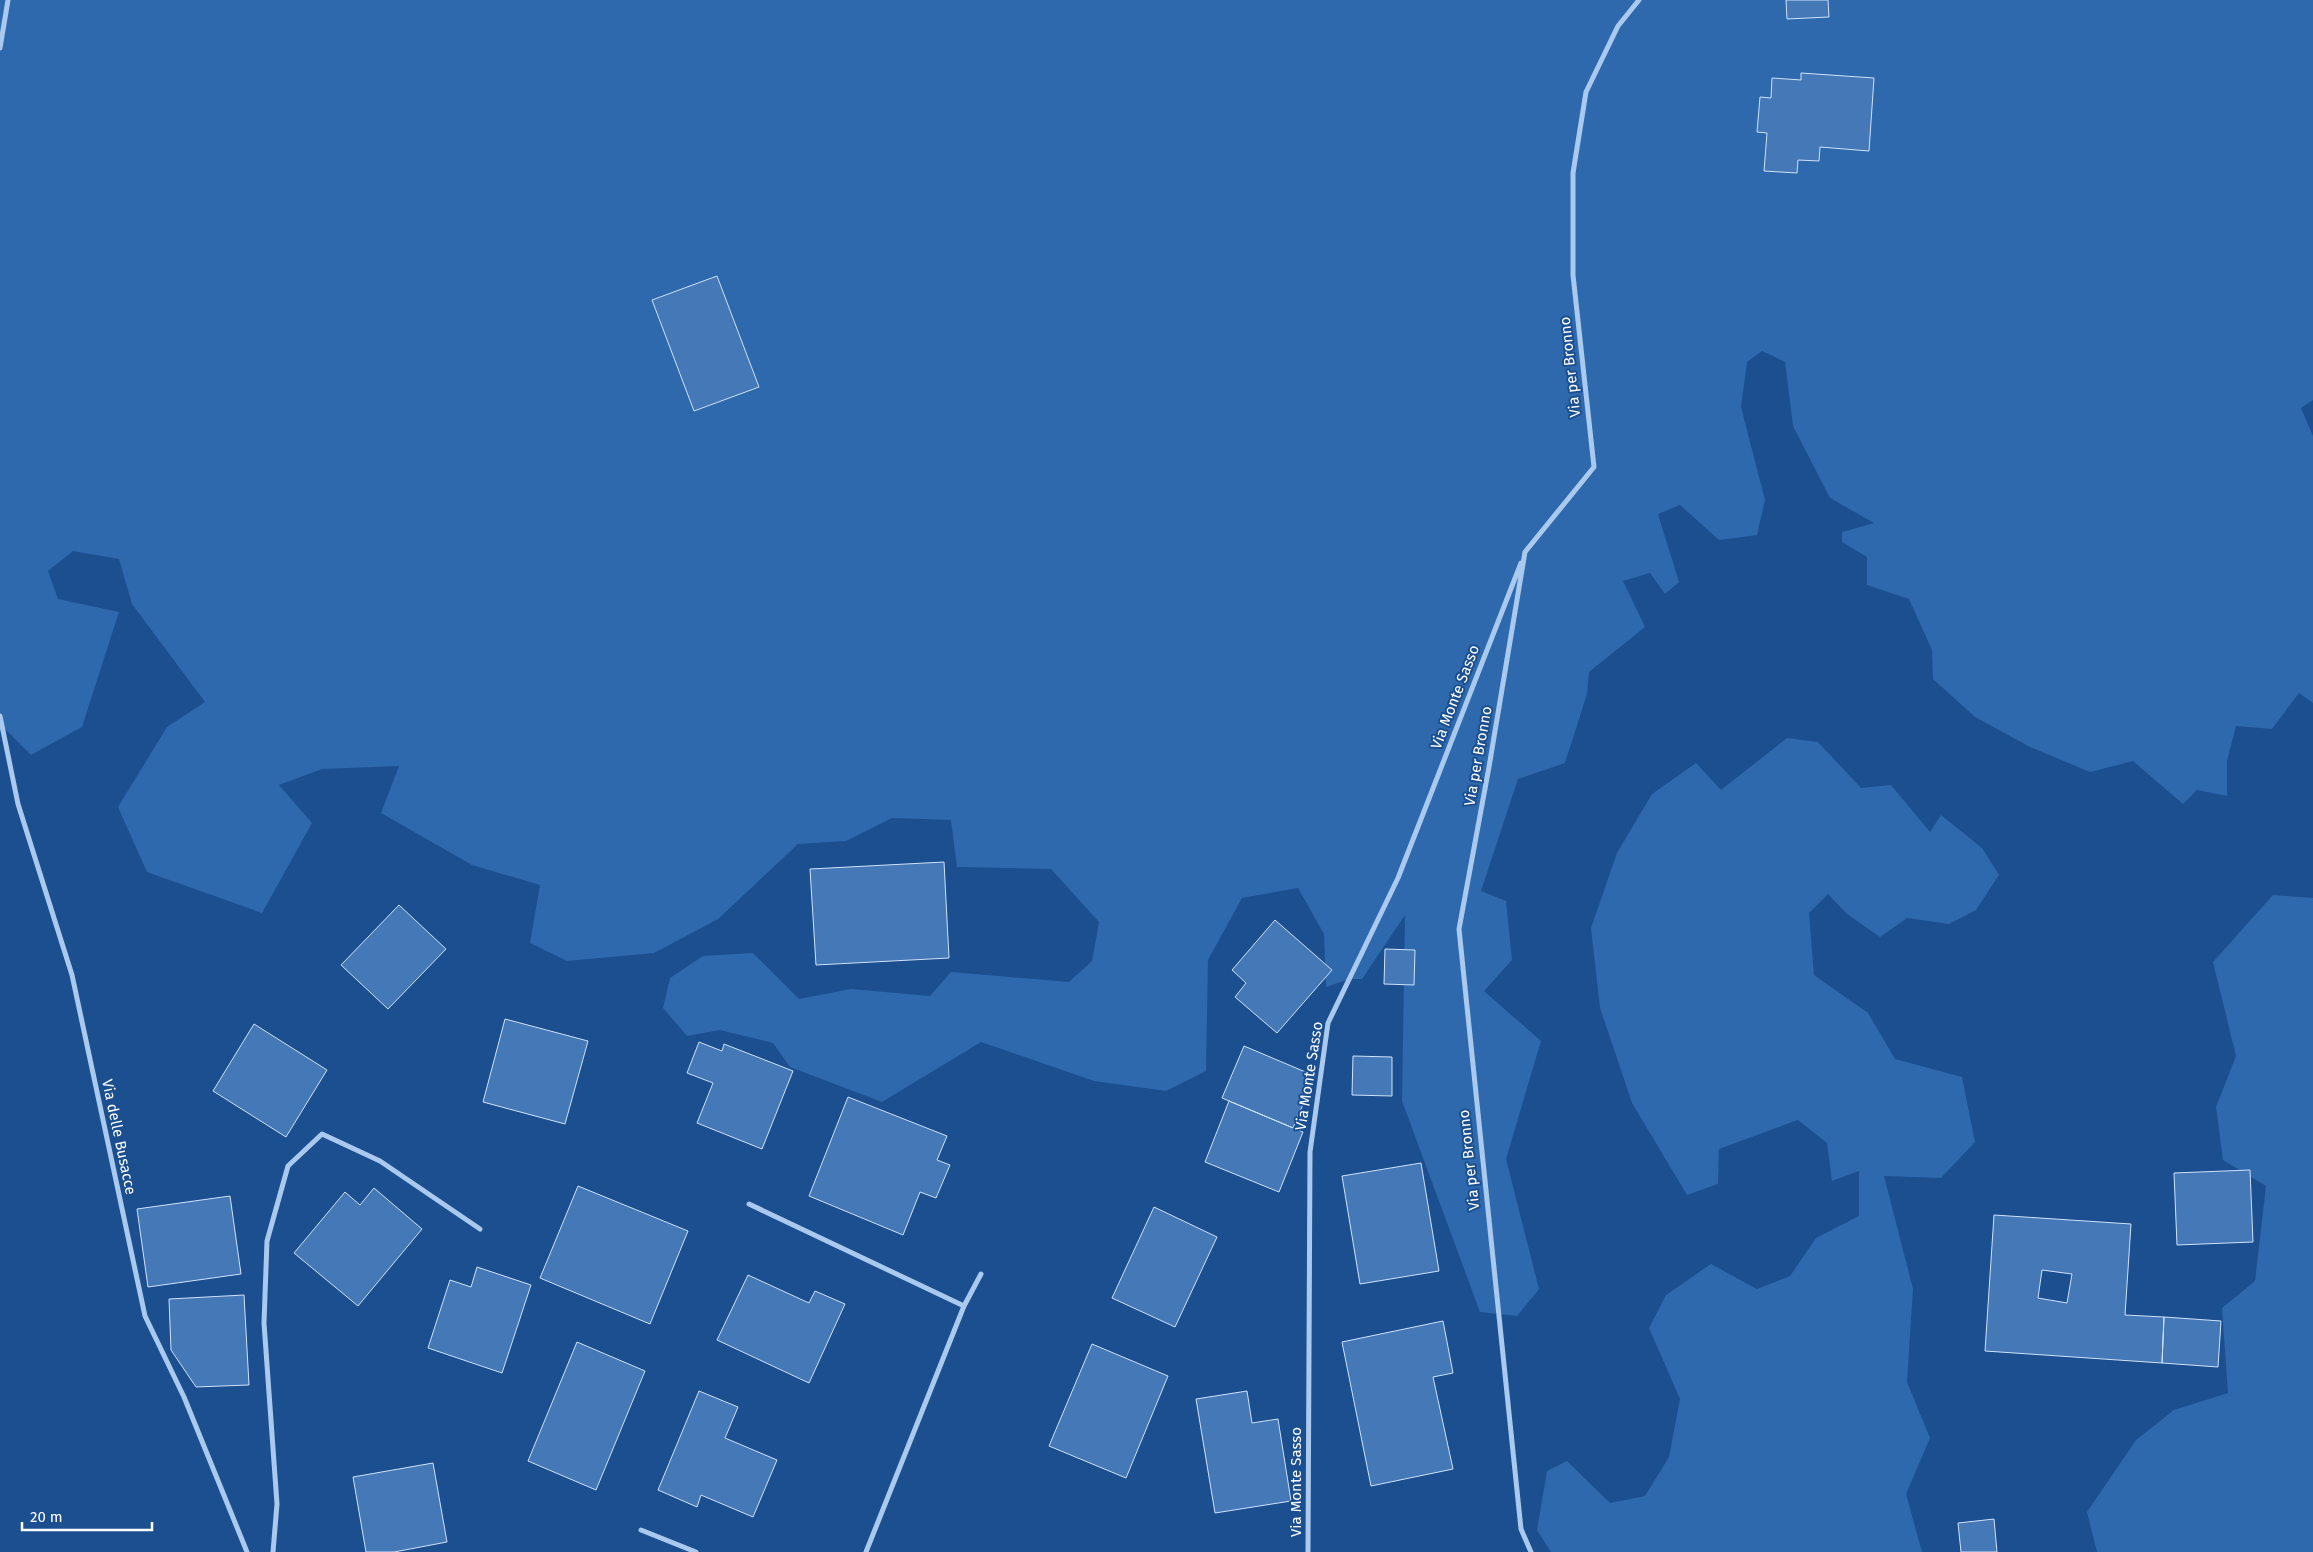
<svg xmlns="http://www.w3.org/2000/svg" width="2313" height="1552" font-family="'Fira Sans',sans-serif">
<rect width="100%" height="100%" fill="#1b4f8f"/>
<path fill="#2e69ad" d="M0,0H2313V400L2301,408L2313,436V703L2299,693L2272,729L2236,726L2227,761V796L2197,790L2183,804L2133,761L2090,772L2030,747L1975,717L1933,679L1932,650L1909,599L1867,585V557L1842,542V532L1874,523L1830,498L1793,426L1785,362L1762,351L1747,362L1741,407L1765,500L1757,535L1719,540L1680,505L1658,514L1679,582L1665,594L1650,573L1623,581L1645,627L1589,672L1587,694L1565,763L1518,779L1481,891L1506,901L1512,960L1484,991L1541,1041L1506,1159L1539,1289L1517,1316L1480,1312L1402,1101L1405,915L1362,979H1349L1326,987L1324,934L1298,888L1242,898L1208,960L1206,1071L1166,1091L1094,1081L981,1042L882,1102L790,1067L773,1043L720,1030L687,1036L663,1008L670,978L703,956L753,953L799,999L851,989L930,996L951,972L1069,982L1092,961L1099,922L1051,869L957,867L951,820L892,818L846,841L798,844L718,919L654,953L567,961L530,943L540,885L472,865L381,813L399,766L322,769L279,785L312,823L262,913L147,872L118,807L167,727L205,702L132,604L119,559L73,551L48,571L58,599L119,612L82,727L31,755L0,724Z
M1787,738L1818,742L1861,788L1891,785L1930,832L1941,815L1982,848L1999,875L1976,910L1949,924L1907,918L1880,937L1847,914L1828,894L1809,913L1814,975L1868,1013L1895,1059L1962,1077L1975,1142L1941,1178L1884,1176L1913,1289L1907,1382L1930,1438L1906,1494L1922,1552H1551L1537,1530L1547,1471L1567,1461L1610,1503L1645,1496L1669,1457L1680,1399L1649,1328L1666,1295L1711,1264L1757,1289L1790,1276L1816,1238L1859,1216V1171L1832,1181L1827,1143L1798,1120L1719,1149L1718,1184L1687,1195L1632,1103L1600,1008L1591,928L1617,853L1652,794L1696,763L1721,790Z
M2273,895L2313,898V1552H2097L2087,1512L2136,1440L2174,1410L2228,1393L2222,1308L2255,1281L2266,1186L2223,1160L2216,1107L2236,1056L2213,962Z"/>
<path fill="#4478b7" stroke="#cfe3fa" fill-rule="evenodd" d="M1786,0H1828L1829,17L1787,19Z
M1801,73L1874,78L1869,151L1820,147L1819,161L1798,160L1797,173L1764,171L1767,133L1757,132L1760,97L1771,98L1772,78L1801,80Z
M717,276L759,387L694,411L652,300Z
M944,862L949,958L816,965L810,869Z
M399,905L446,949L388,1009L341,965Z
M1275,920L1332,970L1277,1033L1235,997L1246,983L1232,970Z
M1385,949L1415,950L1414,985L1384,984Z
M505,1019L588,1041L565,1124L483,1102Z
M254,1024L327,1070L286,1137L213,1091Z
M699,1042L722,1051L724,1044L793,1071L762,1149L697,1123L713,1083L687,1073Z
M1244,1046L1315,1076L1293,1128L1222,1098Z
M1353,1056L1392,1057V1096L1352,1095Z
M848,1097L947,1136L937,1160L950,1165L936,1198L920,1192L903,1235L809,1196Z
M1229,1101L1303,1132L1279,1192L1205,1162Z
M1421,1163L1439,1271L1360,1284L1342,1176Z
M2250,1170L2253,1242L2177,1245L2174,1173Z
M578,1186L688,1231L650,1324L540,1278Z
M374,1188L422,1229L358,1306L294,1253L345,1192L360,1205Z
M230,1196L241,1274L148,1287L137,1209Z
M1154,1207L1217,1237L1175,1327L1112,1298Z
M1994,1215L2131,1224L2125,1315L2164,1317L2162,1363L1985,1351ZM2042,1270L2072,1274L2067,1303L2038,1298Z
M477,1267L531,1285L502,1373L428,1348L450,1280L471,1287Z
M748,1275L809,1303L815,1291L845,1304L809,1383L717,1340Z
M244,1295L249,1385L196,1387L171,1350L169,1299Z
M2164,1317L2221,1321L2218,1367L2162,1363Z
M1443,1321L1453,1373L1433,1377L1453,1469L1371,1486L1342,1342Z
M577,1342L645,1371L596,1490L528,1461Z
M1092,1344L1168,1376L1126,1478L1049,1446Z
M699,1391L738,1407L725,1438L777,1460L753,1517L701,1495L697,1507L658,1490Z
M1247,1391L1252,1423L1278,1419L1291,1501L1215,1513L1196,1399Z
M433,1463L447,1542L394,1552H366L353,1477Z
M1994,1519L1997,1552H1961L1958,1523Z"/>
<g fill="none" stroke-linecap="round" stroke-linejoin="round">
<path stroke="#a9c9ee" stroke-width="5" d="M0,48L8,0
M0,716L18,804L72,975L145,1316L184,1397L247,1552
M749,1204L964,1306
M641,1530L696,1552
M273,1552L277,1504L264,1323L267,1241L288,1166L322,1134L380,1161L480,1229
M866,1552L964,1306L981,1274
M1308,1552L1310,1152L1328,1023L1398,878L1521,563
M1531,1552L1521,1529L1459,929L1489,767L1525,552L1594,467L1573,275V173L1586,92L1618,26L1639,0"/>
</g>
<g text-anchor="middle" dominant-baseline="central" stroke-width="4" stroke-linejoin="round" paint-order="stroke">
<g font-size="15" fill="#fff" stroke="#1b4f8f">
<text transform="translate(1570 367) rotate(-96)">Via per Bronno</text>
<text transform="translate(1455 697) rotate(-69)">Via Monte Sasso</text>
<text transform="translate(1478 756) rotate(-80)">Via per Bronno</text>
<text transform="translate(1309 1076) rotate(-81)">Via Monte Sasso</text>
<text transform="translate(119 1137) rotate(78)">Via delle Busacce</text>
<text transform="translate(1469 1160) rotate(-96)">Via per Bronno</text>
<text transform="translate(1296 1482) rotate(-90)">Via Monte Sasso</text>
</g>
</g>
<path d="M22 1522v8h130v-8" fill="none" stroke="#ffffff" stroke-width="2.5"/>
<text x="30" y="1522" font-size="15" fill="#ffffff" stroke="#1b4f8f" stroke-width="4" paint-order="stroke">20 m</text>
</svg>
